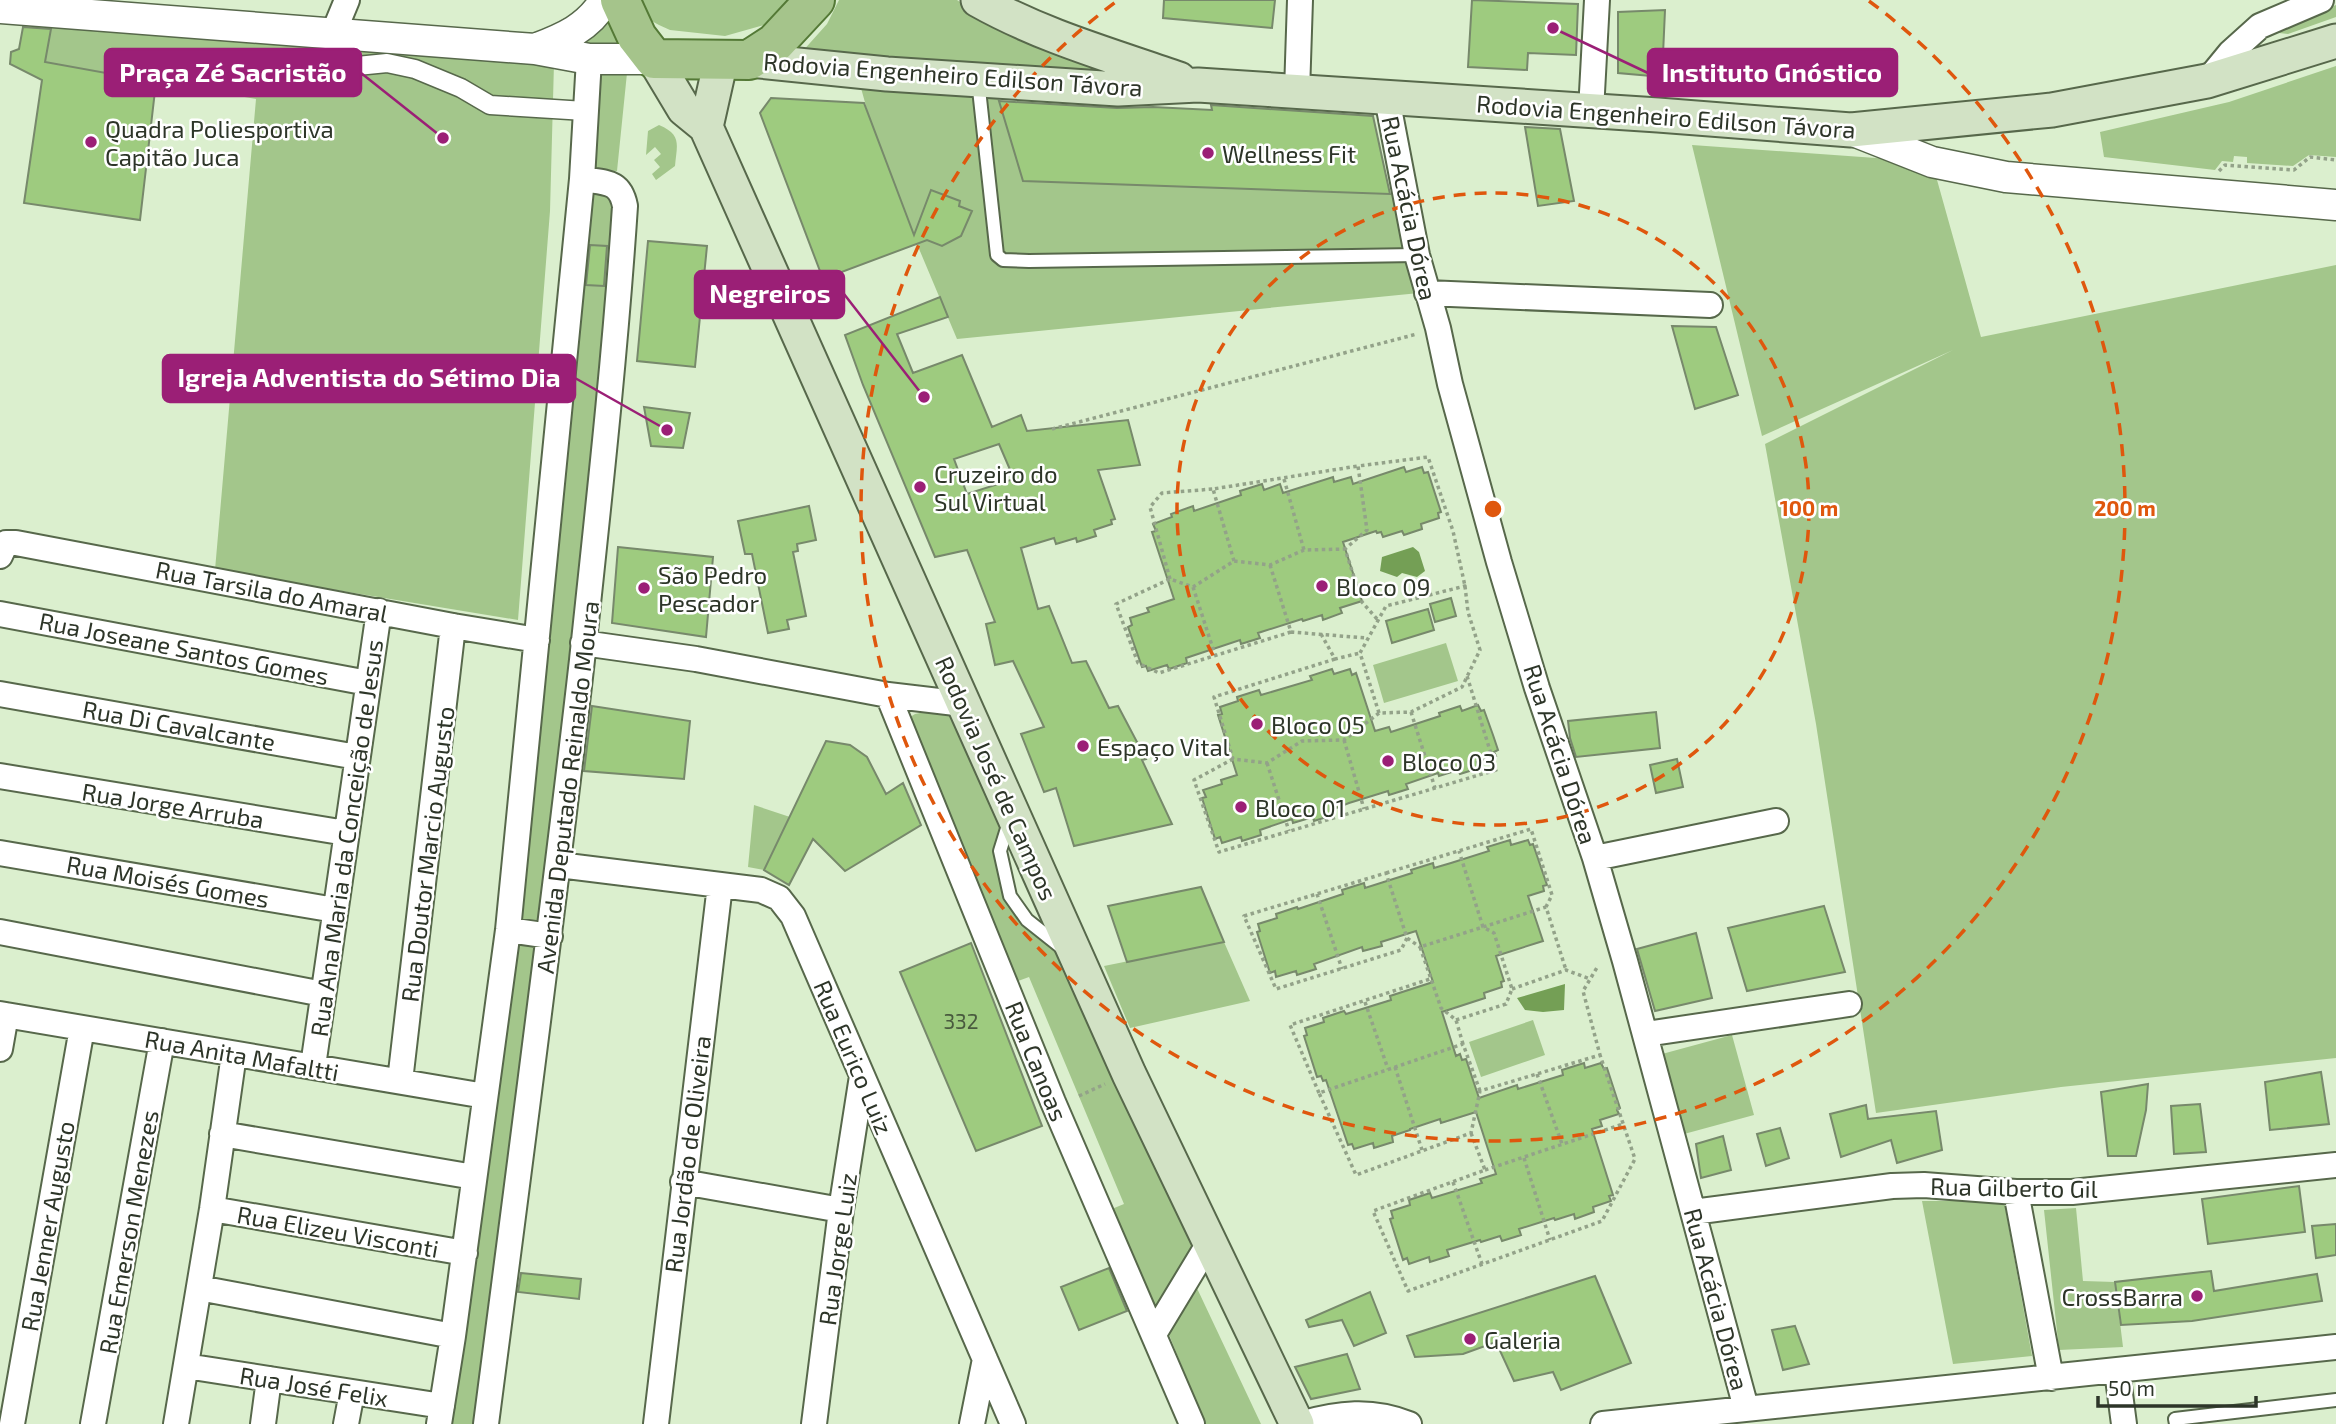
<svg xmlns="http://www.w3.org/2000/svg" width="2336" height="1424" font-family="'Exo 2',sans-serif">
<rect width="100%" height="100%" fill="#dbefce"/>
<path fill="#a3c68b" d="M636,0H795L768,24L725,36L670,30L659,25L648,19Z
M839,0H957L1000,28L1137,80L801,53L827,24Z
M2336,5V17L2288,34L2279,33L2285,25Z
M52,19L554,63L550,211L518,620L215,570L256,99L45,62Z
M607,21L617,32L639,48L570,42C587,40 597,36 607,21Z
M2336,66V157L2309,155L2293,166L2247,163V157L2234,156L2233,162L2222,161L2215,170L2104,157L2100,132L2229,102Z
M600,71L627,73L617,171L591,170Z
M861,88L998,97L1023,181L1392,194L1419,293L957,339L917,244L869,117Z
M659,125C682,135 677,144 675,166L656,180L652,174L660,167L654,160L661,154L655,147L646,155L648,131Z
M1692,145L1932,162L1981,337L2336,265V1058L2061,1087L1876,1113L1816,724L1765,444L1953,350L1762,436Z
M582,179L616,187L620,288L486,1424H438L465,1253Z
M1446,643L1458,681L1384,703L1373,665Z
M964,704L1012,815L1000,851L1010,896L1078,960L1209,1243L1154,1334L1102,1213L1124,1204L1029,977L1007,985L907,719L915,714Z
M754,805L790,817L764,870L748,867Z
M1224,942L1250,1001L1130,1028L1104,966Z
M1533,1020L1545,1055L1481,1077L1469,1042Z
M1732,1035L1754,1115L1673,1137L1651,1057Z
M1922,1201H2004L2032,1356L1953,1364Z
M2076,1208L2083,1281L2115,1282L2123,1347L2059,1350L2044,1210Z
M1195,1284L1261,1424H1205L1168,1332Z"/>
<path fill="#749f55" d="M1413,547L1419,552L1425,571L1417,577L1402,573L1397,577L1380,571L1382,557Z
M1565,984L1564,1010L1543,1012L1525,1010L1517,998Z"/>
<path fill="#9ecb7f" stroke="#77896b" stroke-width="2" fill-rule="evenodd" d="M1164,0H1275L1272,28L1163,18Z
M1472,0L1578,4L1576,55L1528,53L1527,70L1468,67Z
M1665,10L1662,77L1618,73V12Z
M23,27L51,29L45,62L156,82L140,220L24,203L42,80L10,64L11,52L19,49Z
M771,98L864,103L914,235L931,190L960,201L959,206L972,211L961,236L942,246L927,240L823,279L760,113Z
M999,101L1117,108L1153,107L1212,110L1211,105L1373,116L1390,194L1023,181Z
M1525,127L1560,129L1574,201L1538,206Z
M648,241L707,246L695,367L637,361Z
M590,245L607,246L604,286L586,285Z
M940,297L948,317L897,334L913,373L962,355L992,427L1021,415L1027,431L1128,420L1140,465L1098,470L1115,519L1111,520L1112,524L1094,530L1096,536L1077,542L1076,538L1056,544L1054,538L1021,548L1038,609L1049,606L1072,663L1086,661L1109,708L1118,706L1146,759L1142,760L1172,824L1074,846L1056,788L1044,792L1021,734L1044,727L1013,661L995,665L986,624L995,622L967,550L935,557L863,385L845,335ZM999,444L1014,479L967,494L954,459Z
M1672,326L1716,327L1738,395L1695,409Z
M644,407L690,413L683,448L651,446Z
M1404,467L1406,472L1422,467L1424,473L1428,472L1441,512L1438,513L1439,518L1421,524L1422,529L1404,535L1402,531L1383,537L1381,532L1377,533L1376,531L1343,542L1362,601L1340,608L1342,613L1323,620L1322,615L1303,621L1302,619L1258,633L1260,638L1241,644L1240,640L1186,658L1187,663L1169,669L1167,665L1148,671L1146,666L1142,667L1128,627L1132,625L1130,618L1149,612L1147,608L1174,599L1152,532L1156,531L1153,524L1172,517L1171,514L1193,506L1194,511L1241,495L1240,491L1262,484L1264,490L1280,484L1283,493L1333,477L1334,482L1351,477L1353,484Z
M809,506L816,540L797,544L798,551L793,552L806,616L787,620L789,629L768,633L752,554H745L738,521Z
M618,547L713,557L706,637L612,623Z
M1451,598L1456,616L1435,622L1430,604Z
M1428,609L1434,630L1392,643L1386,621Z
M1332,669L1334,674L1350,669L1352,675L1356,673L1375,731L1389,727L1391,732L1440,716L1439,713L1460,706L1462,711L1478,705L1481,711L1484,710L1493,735L1498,750L1494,752L1496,756L1477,762L1479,768L1460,774L1458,770L1439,776L1438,773L1406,784L1408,789L1389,795L1388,791L1349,803L1331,810L1333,815L1314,821L1313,817L1293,823L1292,819L1260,830L1261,835L1242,841L1241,837L1222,843L1220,837L1215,839L1202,798L1206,797L1203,790L1222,784L1221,780L1237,775L1218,715L1222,714L1220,707L1238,701L1237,697L1259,690L1261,695L1312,680L1310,676Z
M592,706L690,721L684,779L584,771Z
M1656,712L1660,748L1576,757L1570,738L1568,721Z
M826,741L850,745L867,757L886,794L903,783L921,825L845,871L813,839L789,885L764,870Z
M1677,759L1683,787L1656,793L1650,765Z
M1510,840L1511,845L1528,840L1530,845L1533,844L1547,885L1543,886L1544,891L1528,896L1543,941L1496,956L1504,981L1501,982L1502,987L1484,993L1485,998L1442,1012L1456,1056L1460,1054L1462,1060L1466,1059L1479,1098L1517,1085L1518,1089L1563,1075L1562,1070L1584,1063L1585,1068L1601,1063L1604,1069L1607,1068L1620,1108L1617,1110L1619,1114L1600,1120L1602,1126L1592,1129L1613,1195L1609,1196L1611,1201L1593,1207L1594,1212L1575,1219L1574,1214L1555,1220L1554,1218L1519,1229L1521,1235L1502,1241L1500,1236L1481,1242L1480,1240L1447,1250L1449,1256L1430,1262L1429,1257L1409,1264L1407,1258L1403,1260L1390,1219L1393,1218L1391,1211L1410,1205L1409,1200L1430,1193L1432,1198L1482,1183L1480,1179L1496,1174L1476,1112L1441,1123L1440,1119L1410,1129V1130L1392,1136L1393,1142L1374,1148L1373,1143L1354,1149L1352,1144L1348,1145L1326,1080L1323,1081L1321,1076L1317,1077L1304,1036L1307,1035L1305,1028L1324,1022L1323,1018L1344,1011L1346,1014L1391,1000L1390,996L1433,982L1416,931L1381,942L1382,946L1363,951L1362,947L1314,964L1316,969L1297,975L1296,971L1276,977L1275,971L1270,973L1257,932L1260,931L1258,924L1277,918L1276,914L1297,907L1298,909L1343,894L1342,890L1364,883L1365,888L1412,873L1411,870L1433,863L1434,868L1451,863L1489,851L1487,847Z
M1201,887L1224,942L1127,962L1108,906Z
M1824,906L1845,972L1747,991L1728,928Z
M1696,933L1712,998L1655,1011L1637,949Z
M971,943L1042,1126L976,1151L900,972Z
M2321,1072L2329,1124L2270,1130L2265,1082Z
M2148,1084L2146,1110L2136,1156H2108L2101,1092Z
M2200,1104L2206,1152L2174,1154L2171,1106Z
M1866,1105L1868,1119L1936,1111L1942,1150L1897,1163L1891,1140L1841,1157L1830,1114Z
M1780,1128L1789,1158L1766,1166L1757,1134Z
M1723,1136L1731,1170L1701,1178L1696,1144Z
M2299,1186L2305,1232L2208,1244L2202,1199Z
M2336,1224V1255L2316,1258L2312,1226Z
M1109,1268L1127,1311L1079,1330L1061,1287Z
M2211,1271L2214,1291L2317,1274L2322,1301L2192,1321L2121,1325L2115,1282Z
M521,1273L581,1279L579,1299L518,1292Z
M1595,1276L1631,1363L1561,1390L1553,1372L1514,1381L1496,1342L1463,1354L1415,1357L1407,1336Z
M1370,1292L1386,1333L1354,1346L1342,1320L1309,1327L1306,1320Z
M1795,1326L1809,1364L1783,1370L1772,1330Z
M1347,1354L1360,1389L1311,1399L1295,1367Z"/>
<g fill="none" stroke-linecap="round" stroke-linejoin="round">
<defs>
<path id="service" d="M978,80L997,255L1003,260L1029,261L1417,255
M1009,822L1000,851L1010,896L1027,920L1061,947
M2176,1424L2175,1419L2336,1400"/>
<path id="pedestrian" d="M326,80L347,67L387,63L415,69L461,88L490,105L585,111"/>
<path id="minor" d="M333,34L347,0
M2207,81L2230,53L2260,26L2321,0
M1297,92L1300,0
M1387,98L1417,255L1438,328L1450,384L1499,562L1537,688L1595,858L1625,961L1746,1408
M1591,111L1597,0
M1427,293L1710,305
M0,556L6,543H16L453,626L537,640
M0,614L368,683
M583,643L696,659L888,695L964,704
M0,694L357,757
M888,695L1053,1102L1192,1424
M0,776L346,833
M0,853L335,910
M1595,858L1776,821
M559,865L761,890L779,898L793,916L1013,1424
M508,930L550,936
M0,932L323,994
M0,1014L485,1096
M1646,1034L1849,1004
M0,1049L6,1015
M313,1066L379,611
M400,1081L453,626
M222,1134L474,1177
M683,1182L841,1210
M2016,1192L2051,1378
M212,1209L465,1253
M1693,1212L1892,1186L1924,1185L2016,1192H2072L2336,1165
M199,1288L453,1336
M1154,1334L1209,1243
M186,1366L442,1406
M2117,1371L2124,1424
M12,1424L82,1028
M93,1424L162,1041
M176,1424L212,1209L234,1054
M263,1424L269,1379
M346,1424L352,1392
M439,1424L453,1336L508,930L582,179L589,59
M486,1424C519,1169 553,915 582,660C598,509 615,358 625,206C620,180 605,183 582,179
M656,1424L720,885
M814,1424L841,1210L862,1076
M972,1424L985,1359
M1300,1424C1338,1413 1372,1409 1409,1424
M1603,1424L2336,1347"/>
<path id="tertiary" d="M0,8L535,49L589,59H654
M535,49C564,38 588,28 605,0
M1851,130L1932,162L2006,177L2336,205"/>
<path id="secondary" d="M978,0C1042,36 1110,55 1179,79
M654,59L684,109L706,127L1129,1074L1297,1424
M749,60L887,74L1118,89L1198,85L1658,115L1851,130L2052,110L2207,81L2336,41
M706,127L721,60"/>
<path id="primary" d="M620,0L637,37L654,59L749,60L775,43L815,0"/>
</defs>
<use href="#service" stroke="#57684b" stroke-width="16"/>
<use href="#pedestrian" stroke="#57684b" stroke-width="21"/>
<use href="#minor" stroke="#57684b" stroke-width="28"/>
<use href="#tertiary" stroke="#57684b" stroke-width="33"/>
<use href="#secondary" stroke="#57684b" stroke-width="37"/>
<use href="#primary" stroke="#547936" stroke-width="42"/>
<path stroke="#93a289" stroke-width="3.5" stroke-dasharray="3.5 3.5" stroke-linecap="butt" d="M2219,171L2225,165L2294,170L2310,157L2336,160
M1052,429L1417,334
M1284,479L1304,550
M1234,561L1213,489L1358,466
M1270,565L1291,632L1366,638
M1170,579L1150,507L1162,493L1213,489
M1465,586L1468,612L1480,650L1462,687L1411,712L1379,713L1360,653L1386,606Z
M1193,587L1215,655
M1377,619L1362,602L1345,549L1367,530L1358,466L1428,457L1453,531L1465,586
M1291,632L1159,673L1138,663L1116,604L1170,579L1193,587L1234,561L1270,565L1304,550L1345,549
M1321,634L1335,659L1360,653
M1335,659L1214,697L1233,759L1267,763L1302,741L1344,740L1379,713
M1411,712L1435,788
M1344,740L1364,809
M1233,759L1194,780L1219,852L1496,770L1467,676
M1267,763L1289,831
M1386,873L1531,829L1552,895L1546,907
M1317,894L1342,969
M1407,938L1401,950L1276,989L1244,916L1386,873L1407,938L1420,947
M1512,989L1566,970L1590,979
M1365,1002L1388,1069
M1456,1020L1506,1004L1512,989L1494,933L1483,927L1459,851
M1463,1044L1456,1020L1441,1008L1420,947L1546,907L1566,970
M1395,1067L1422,1150
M1537,1074L1562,1144
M1480,1091L1463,1044L1319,1093L1356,1175L1471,1133L1480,1091L1600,1055L1583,991L1598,966
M1319,1093L1290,1025L1430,979
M1079,1096L1105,1084
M1471,1133L1485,1170L1373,1211L1408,1291L1602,1221L1635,1159L1600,1055
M1524,1158L1550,1240
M1485,1170L1623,1124
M1453,1182L1482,1264"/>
<use href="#service" stroke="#fff" stroke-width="12"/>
<use href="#pedestrian" stroke="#fff" stroke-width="18"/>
<use href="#minor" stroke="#fff" stroke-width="24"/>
<use href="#tertiary" stroke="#fff" stroke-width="30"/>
<use href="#secondary" stroke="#d2e2c5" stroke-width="33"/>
<use href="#primary" stroke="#a5c48b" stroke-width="38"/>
</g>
<g fill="none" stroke="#df570d" stroke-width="3.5" stroke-dasharray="12 9">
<circle cx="1493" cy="509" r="316"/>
<path d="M1869 1A632 632 0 1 1 1117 1"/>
</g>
<g fill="#9b1f76" stroke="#fff" stroke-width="2.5">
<circle cx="91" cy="142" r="7"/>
<circle cx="1208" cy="153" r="7"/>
<circle cx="920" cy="487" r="7"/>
<circle cx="1322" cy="586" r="7"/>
<circle cx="644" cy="588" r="7"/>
<circle cx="1257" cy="724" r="7"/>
<circle cx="1083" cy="746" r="7"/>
<circle cx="1388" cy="761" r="7"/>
<circle cx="1241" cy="807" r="7"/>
<circle cx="2197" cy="1296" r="7"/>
<circle cx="1470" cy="1339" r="7"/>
</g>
<g text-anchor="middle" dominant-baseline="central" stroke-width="5" stroke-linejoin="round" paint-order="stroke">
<g font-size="21" fill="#495a3e">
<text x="961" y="1020">332</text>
</g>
<g font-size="24" fill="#2d3528" stroke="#fff">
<text transform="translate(953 74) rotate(4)">Rodovia Engenheiro Edilson Távora</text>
<text transform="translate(1666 116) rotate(4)">Rodovia Engenheiro Edilson Távora</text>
<text transform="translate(1410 208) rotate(78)">Rua Acácia Dórea</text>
<text transform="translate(272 591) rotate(11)">Rua Tarsila do Amaral</text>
<text transform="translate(184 648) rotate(11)">Rua Joseane Santos Gomes</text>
<text transform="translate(179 725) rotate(10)">Rua Di Cavalcante</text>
<text transform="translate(1561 754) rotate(72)">Rua Acácia Dórea</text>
<text transform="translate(997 778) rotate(66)">Rodovia José de Campos</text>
<text transform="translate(567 787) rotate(-83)">Avenida Deputado Reinaldo Moura</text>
<text transform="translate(173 805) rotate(9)">Rua Jorge Arruba</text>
<text transform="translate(346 838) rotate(-82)">Rua Ana Maria da Conceição de Jesus</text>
<text transform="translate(427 854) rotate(-83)">Rua Doutor Marcio Augusto</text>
<text transform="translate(168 881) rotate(10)">Rua Moisés Gomes</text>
<text transform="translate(242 1055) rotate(10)">Rua Anita Mafaltti</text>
<text transform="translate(854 1057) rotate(67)">Rua Eurico Luiz</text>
<text transform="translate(1037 1061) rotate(68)">Rua Canoas</text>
<text transform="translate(687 1154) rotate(-83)">Rua Jordão de Oliveira</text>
<text transform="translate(2014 1187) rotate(1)">Rua Gilberto Gil</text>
<text transform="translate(47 1226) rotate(-80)">Rua Jenner Augusto</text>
<text transform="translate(338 1231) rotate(10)">Rua Elizeu Visconti</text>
<text transform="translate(128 1232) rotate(-80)">Rua Emerson Menezes</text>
<text transform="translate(837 1249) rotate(-82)">Rua Jorge Luiz</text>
<text transform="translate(1717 1299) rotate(75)">Rua Acácia Dórea</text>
<text transform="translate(314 1386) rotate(9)">Rua José Felix</text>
</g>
<g font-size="24" fill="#2d3528" stroke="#fff" text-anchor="start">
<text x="105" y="128">Quadra Poliesportiva<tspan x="105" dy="28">Capitão Juca</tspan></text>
<text x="1222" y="153">Wellness Fit</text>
<text x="934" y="473">Cruzeiro do<tspan x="934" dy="28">Sul Virtual</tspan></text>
<text x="658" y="574">São Pedro<tspan x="658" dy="28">Pescador</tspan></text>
<text x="1336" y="586">Bloco 09</text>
<text x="1271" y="724">Bloco 05</text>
<text x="1097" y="746">Espaço Vital</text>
<text x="1402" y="761">Bloco 03</text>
<text x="1255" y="807">Bloco 01</text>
<text x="2183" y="1296" text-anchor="end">CrossBarra</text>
<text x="1484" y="1339">Galeria</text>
</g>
</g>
<circle cx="1493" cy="509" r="10" fill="#df570d" stroke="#fff" stroke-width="3.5"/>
<g font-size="21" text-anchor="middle" font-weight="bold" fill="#df570d" stroke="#fff" stroke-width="5" stroke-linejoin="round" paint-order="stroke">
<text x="1809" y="516">100 m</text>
<text x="2125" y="516">200 m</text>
</g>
<path fill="none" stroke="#9b1f76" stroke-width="2.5" d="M443 138L361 73M1553 28L1648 73M924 397L844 294M667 430L575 378"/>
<g fill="#9b1f76" stroke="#fff" stroke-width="2.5">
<circle cx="443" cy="138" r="7"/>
<circle cx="1553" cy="28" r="7"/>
<circle cx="924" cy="397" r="7"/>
<circle cx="667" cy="430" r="7"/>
</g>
<g fill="#9b1f76" stroke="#9b1f76" stroke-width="2.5">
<rect x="105" y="49" width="256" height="47" rx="7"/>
<rect x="1648" y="49" width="249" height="47" rx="7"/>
<rect x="695" y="271" width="149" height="47" rx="7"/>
<rect x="163" y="355" width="412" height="47" rx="7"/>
</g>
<g font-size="26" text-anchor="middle" font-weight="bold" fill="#fff">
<text x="233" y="82">Praça Zé Sacristão</text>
<text x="1772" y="82">Instituto Gnóstico</text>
<text x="770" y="303">Negreiros</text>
<text x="369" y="387">Igreja Adventista do Sétimo Dia</text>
</g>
<path d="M2098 1396v10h158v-10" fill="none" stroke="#2d3528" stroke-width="3.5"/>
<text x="2108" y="1396" font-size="21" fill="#2d3528" stroke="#ffffff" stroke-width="5" paint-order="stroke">50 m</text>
</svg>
